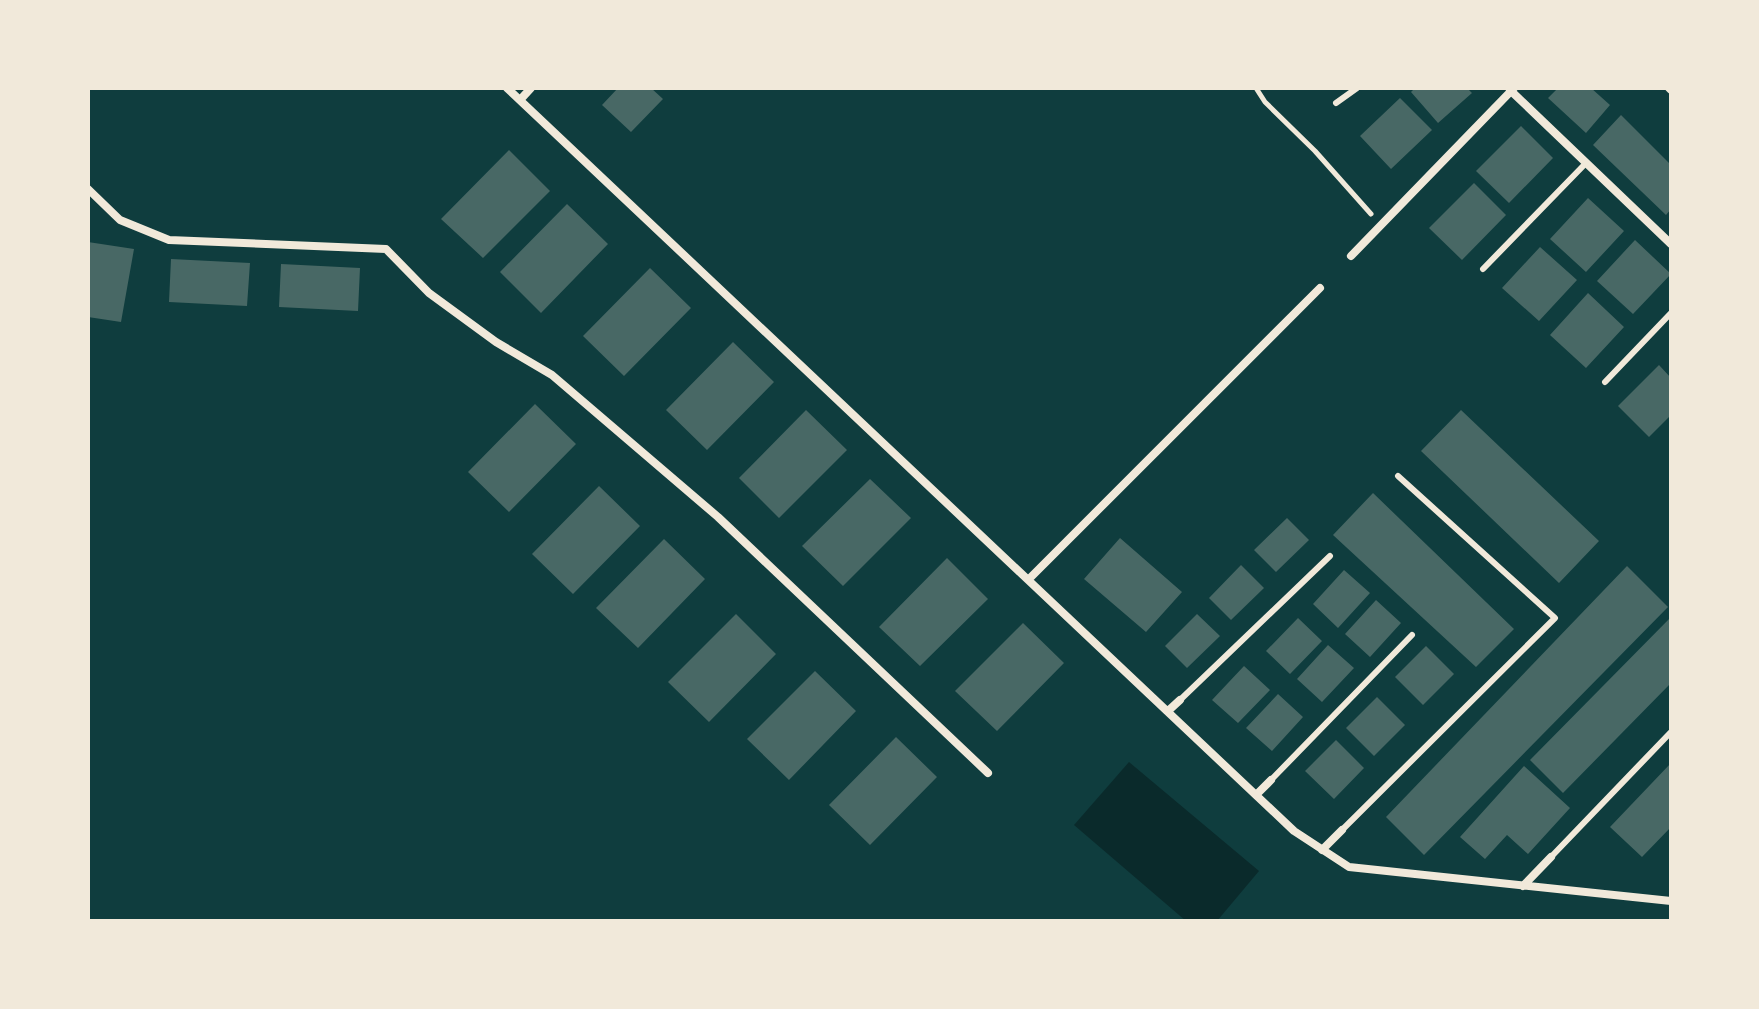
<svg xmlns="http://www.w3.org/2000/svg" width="1759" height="1009" font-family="'Nunito Sans',sans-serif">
<rect width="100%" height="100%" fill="#0f3d3e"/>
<path fill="#0a2a2b" d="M1129,762L1259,871L1217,921H1186L1074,825Z"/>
<path fill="#486865" d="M618,88H651L663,99L631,132L602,105Z
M1415,88H1467L1472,93L1438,123L1411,92Z
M1558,88H1591L1610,105L1586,133L1548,98Z
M1400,98L1432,130L1391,169L1360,136Z
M1621,115L1671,165V209L1666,215L1593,145Z
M1521,126L1553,158L1509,203L1476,171Z
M509,150L550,191L483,258L441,219Z
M1474,183L1506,215L1462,260L1429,228Z
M1588,198L1624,231L1586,272L1550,239Z
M567,204L608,244L541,313L500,272Z
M1635,240L1671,274L1633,314L1597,281Z
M88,242L134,249L121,322L88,317Z
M1540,247L1577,280L1539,321L1502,288Z
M171,259L250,263L247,306L169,302Z
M281,264L360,268L358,311L279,307Z
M650,268L691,308L624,376L583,336Z
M1588,293L1624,327L1586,368L1550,335Z
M733,342L774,382L707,450L666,410Z
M1659,365L1671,378V415L1649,437L1618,406Z
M535,404L576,444L509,512L468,472Z
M806,410L847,450L779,518L739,478Z
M1461,410L1599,541L1559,583L1421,451Z
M870,479L911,518L843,586L802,546Z
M599,486L640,526L573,594L532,554Z
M1373,493L1514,629L1476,667L1333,535Z
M1287,518L1309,540L1276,572L1254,550Z
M1120,538L1182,592L1146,632L1084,579Z
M664,539L705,579L638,648L596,608Z
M947,558L988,599L920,666L879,627Z
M1241,565L1264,588L1231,620L1209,598Z
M1627,566L1668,607L1424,855L1386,817Z
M1344,570L1370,593L1338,628L1313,604Z
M1376,600L1401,623L1370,657L1345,634Z
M736,614L776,654L709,722L668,682Z
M1197,614L1220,636L1187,668L1165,646Z
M1671,617V683L1563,793L1530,760Z
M1298,618L1322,641L1290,674L1266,651Z
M1023,623L1064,663L997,731L955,691Z
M1328,645L1354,668L1322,702L1297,679Z
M1426,646L1454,674L1423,705L1395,677Z
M1244,666L1270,690L1238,723L1212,700Z
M815,671L856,711L789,780L747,739Z
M1278,694L1303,717L1272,751L1246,728Z
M1377,697L1405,725L1374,756L1346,728Z
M896,737L937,777L870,845L829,805Z
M1336,740L1364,768L1334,799L1305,771Z
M1671,763V827L1642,857L1610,827Z
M1524,766L1570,808L1528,854L1507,835L1485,859L1460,837Z"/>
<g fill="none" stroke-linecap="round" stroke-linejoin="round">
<path stroke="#f1e9da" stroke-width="5" d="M1256,88L1265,102L1315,151L1371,214"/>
<path stroke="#f1e9da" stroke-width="6" d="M1336,103L1357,88
M1483,269L1586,163
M1605,382L1671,313
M1180,700L1330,556
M1271,780L1412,635
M1342,830L1555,618L1398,476
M1551,857L1671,732"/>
<path stroke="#f1e9da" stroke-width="8" d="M507,88L1294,831L1349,867L1671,901
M1669,88L1671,90
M1510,90L1671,244
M520,100L531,88
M88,189L120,220L169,240L386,249L429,293L496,342L552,375L718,517L988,773
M1351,256L1514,88
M1029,579L1320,288
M1168,711L1180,700
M1256,795L1271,780
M1322,850L1342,830
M1523,886L1551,857"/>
</g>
<rect width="1759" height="1009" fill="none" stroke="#f1e9da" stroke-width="180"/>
</svg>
